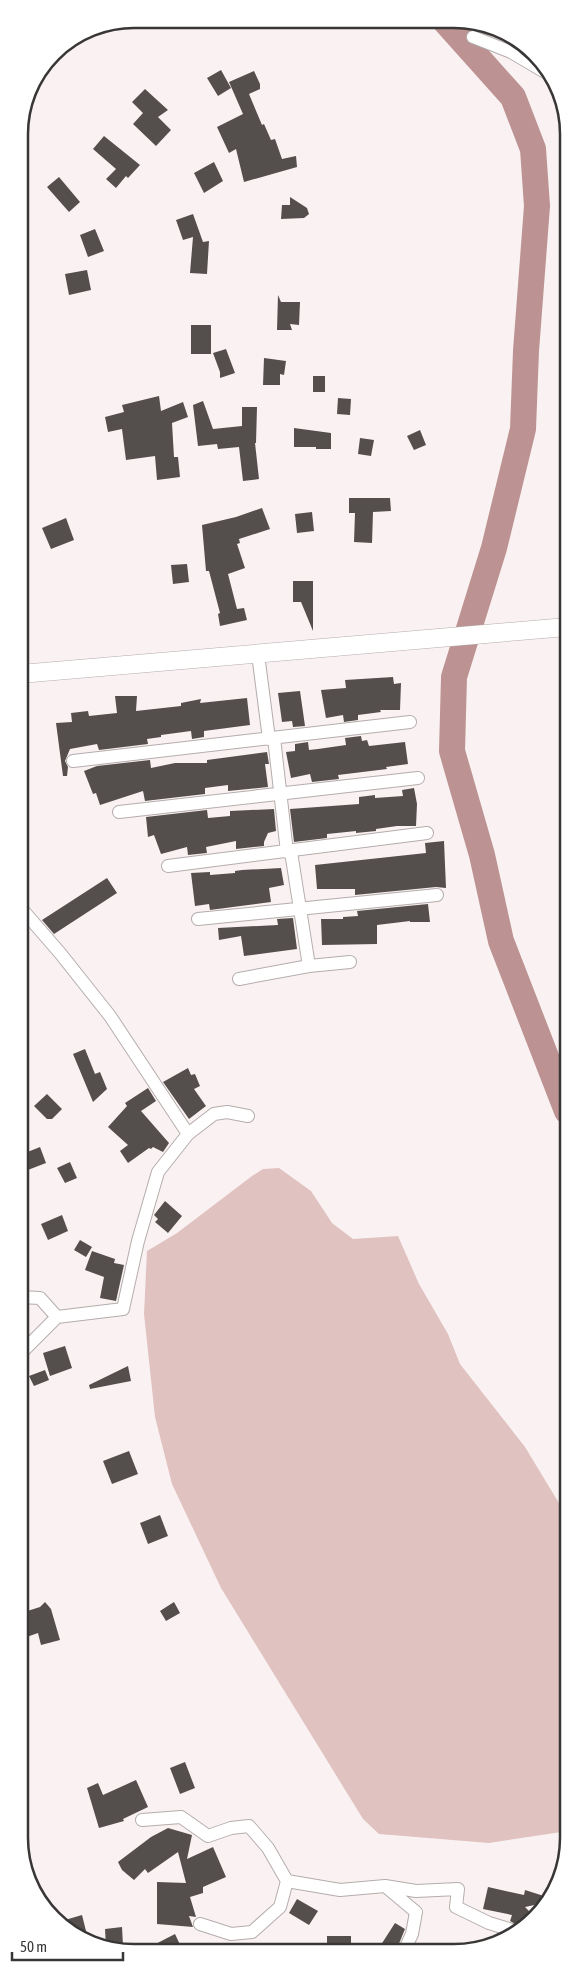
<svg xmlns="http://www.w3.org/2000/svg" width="587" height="1972" font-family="'Asap Condensed',sans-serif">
<rect width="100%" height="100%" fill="#faf2f2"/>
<path fill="#e0c2c0" d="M279,1168L311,1191L332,1223L353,1239L398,1236L419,1284L448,1334L460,1364L525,1447L568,1518V1831L489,1843L379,1834L363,1819L221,1588L172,1484L155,1417L144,1314L147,1251L177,1233L252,1176L263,1169Z"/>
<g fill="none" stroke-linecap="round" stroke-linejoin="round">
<path stroke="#bc9392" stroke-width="26" d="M445,21L513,97L533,149L537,206L526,351L523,429L494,548L454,677L452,751L482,855L501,941L567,1111"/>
</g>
<path fill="#544e4d" d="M221,70L231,88L218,96L207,78Z
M254,71L260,84V89L249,94L262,125L264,124L271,140L275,139L282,159L296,156L297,167L244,182L236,149L229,153L217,127L243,114L229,82Z
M145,89L168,110L158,117L171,130L156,146L133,124L143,113L132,102Z
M104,136L140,165L128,178L126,176L116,188L106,179L116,169L93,149Z
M214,162L223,181L204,193L194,173Z
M59,177L80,202L69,212L47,187Z
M290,197L307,208L309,214L304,218L281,219L282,205H290Z
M193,214L203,242L209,241L207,274L190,273L193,237L183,240L176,220Z
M95,229L104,251L88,257L80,235Z
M87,270L91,290L69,295L65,274Z
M278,295L281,302H300L299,325L290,324L292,330H277Z
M191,325H211V354H191Z
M226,349L235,373L220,378V372L213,353Z
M264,358L286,361L284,375L280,374V385H263Z
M313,376H325V392H313Z
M159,396L161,411L183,402L188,417L172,423L174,457H178L180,477L157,480L155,456L126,460L122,429L108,432L105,417L124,412L122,405Z
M338,398L351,399L350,415L337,414Z
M203,401L213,429L242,426V407H257L256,443H255L259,479L243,481L239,447L218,449L217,444L198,446L193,405Z
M294,428L331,433V449H316V447H294Z
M420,430L426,445L414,450L407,436Z
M360,438L374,440L371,456L358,454Z
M349,498H390L391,511L373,512L372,543L354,542L355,513H349Z
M262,508L270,529L239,539L240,543L237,544L245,568L228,574L237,609L244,608L247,620L220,626L218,614L220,613L209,571H206L202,525L236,517Z
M312,512L314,531L297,533L295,514Z
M66,518L74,540L51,549L42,528Z
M187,564L189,582L173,584L171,565Z
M293,581H313V631L301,602H293Z
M393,677L394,684L401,683L400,710H380L381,712L358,715V720L344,722L343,715L326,718L321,690L346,688L345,680Z
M300,691L305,726L293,727L292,721L282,722L278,693Z
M115,696H137L136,711L181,706V703L201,699L200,703L247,698L250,725L204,731V737L192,739L191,731L161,735V737L147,739L148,744L99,750L97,744L70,749L65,761L68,767L67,776H63L56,723L72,722L71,713L88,711L89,716L117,713Z
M361,736L362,741L367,740L369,746L405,742L408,764L386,767L387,769L338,775L339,779L312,782L310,774L291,778L286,752L295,751V744L308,742L309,750L318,749L346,745L345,738Z
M267,752L269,764H265L268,787L228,791V785L205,788V794L145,801L143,791L100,805L96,793L93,794L84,771L97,766L150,760L151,768L175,763H207V760Z
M414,788L417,804L416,826H397L376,829V831L356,833V831L327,834V838L294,842L290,809L359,804V797L375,795V798L403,796L402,790Z
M274,809L276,831L268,833L264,842V846L236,849V841L206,847L207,853L188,855L187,847L161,854L154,835L148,837L146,817L207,810L208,818L230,816V811Z
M444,841L446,888L436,887L355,895V889H317L315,865L426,853L425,843Z
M281,868L284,885L269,888L271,902L210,910L209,904L195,906L191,873L210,872V875L235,873V871L242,870Z
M107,878L117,893L54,934L42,920Z
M428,904L430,922H410V921L377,925V944L322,945L321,919H343V917L358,916L357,911Z
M293,918L297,949L244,956L241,936L219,940L218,928L278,925L277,919Z
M85,1049L95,1074L100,1072L107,1089L93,1102L73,1054Z
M188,1068L191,1075L195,1074L200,1086L194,1089L206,1106L189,1119L163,1082Z
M148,1088L156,1101L141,1111L169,1143L163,1152L153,1147L151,1149L149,1148L128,1163L120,1151L128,1145L108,1127L127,1106L125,1103Z
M47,1094L62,1109L52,1119H47L34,1106Z
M40,1147L46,1163L20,1173V1155Z
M70,1162L77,1178L65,1183L57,1168Z
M165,1201L182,1216L168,1233L155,1222L158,1219L154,1215Z
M62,1215L68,1231L48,1240L41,1224Z
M80,1240L92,1247L86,1257L74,1250Z
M92,1251L115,1259L114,1263L124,1265L116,1301L100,1298L104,1277L85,1270Z
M65,1346L72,1368L50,1376L43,1353Z
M128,1366L131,1381L90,1389L89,1385Z
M45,1370L49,1380L34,1386L29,1376Z
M129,1451L138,1474L112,1484L103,1461Z
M160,1515L168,1536L148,1544L140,1523Z
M45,1602L51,1609L60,1640L41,1645L38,1633L21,1639V1613L40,1607Z
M174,1602L180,1613L166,1621L160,1611Z
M185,1762L195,1788L180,1794L170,1768Z
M136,1780L148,1807L123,1819L124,1821L99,1828L87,1788L98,1783L103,1795Z
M168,1828L192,1835L187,1859L213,1847L226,1877L203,1887V1893L190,1897L196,1917L189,1916L193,1927L157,1924V1882L186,1883L178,1852L148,1873L145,1869L134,1880L122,1870L118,1862L151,1837Z
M488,1887L524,1895L525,1890L547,1897L544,1903L525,1907L535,1917L519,1926L510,1921L512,1915L483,1909Z
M297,1899L318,1911L309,1925L289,1913Z
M82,1915L88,1939L58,1922Z
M395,1923L405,1929L396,1951H377Z
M122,1927L123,1946L106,1947L105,1929Z
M175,1934L183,1951H142Z
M327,1936H351V1951H327Z"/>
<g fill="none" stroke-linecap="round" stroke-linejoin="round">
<defs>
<path id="street" d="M473,37L511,52L545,72
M258,654L269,739
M274,738L287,852
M73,761L410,722
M119,812L418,778
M291,852L309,966
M168,866L427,833
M20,907L60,953L110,1016L188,1134
M198,919L437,895
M239,979L309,966L350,962
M20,1297L40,1298L57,1317
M20,1354L57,1317L123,1309L138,1241L158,1172L188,1134L214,1114L227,1112L248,1116
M142,1820L181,1817L208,1836L231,1828L249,1826L268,1848L287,1881L340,1890L385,1886L416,1912L412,1934L404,1951
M385,1886L416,1891L458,1889L456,1907L489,1923L512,1930
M200,1924L231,1934L252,1932L280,1907L287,1881"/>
<path id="secondary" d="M20,674L567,627"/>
</defs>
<use href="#street" stroke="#b4adac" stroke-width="14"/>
<use href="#secondary" stroke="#b4adac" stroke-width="19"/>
<use href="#street" stroke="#fff" stroke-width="12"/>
<use href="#secondary" stroke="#fff" stroke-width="18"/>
</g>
<path d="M0 0H587V1972H0ZM134 28H454A106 106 0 0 1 560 134V1838A106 106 0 0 1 454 1944H134A106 106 0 0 1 28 1838V134A106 106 0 0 1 134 28Z" fill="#fff" fill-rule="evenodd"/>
<path fill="none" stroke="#393636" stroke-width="2.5" d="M134 28H454A106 106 0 0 1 560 134V1838A106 106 0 0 1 454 1944H134A106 106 0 0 1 28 1838V134A106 106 0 0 1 134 28Z"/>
<path d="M12 1952v8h111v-8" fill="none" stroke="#393636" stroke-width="2.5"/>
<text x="20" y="1952" font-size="15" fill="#393636" stroke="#ffffff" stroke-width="4" paint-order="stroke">50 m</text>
</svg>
